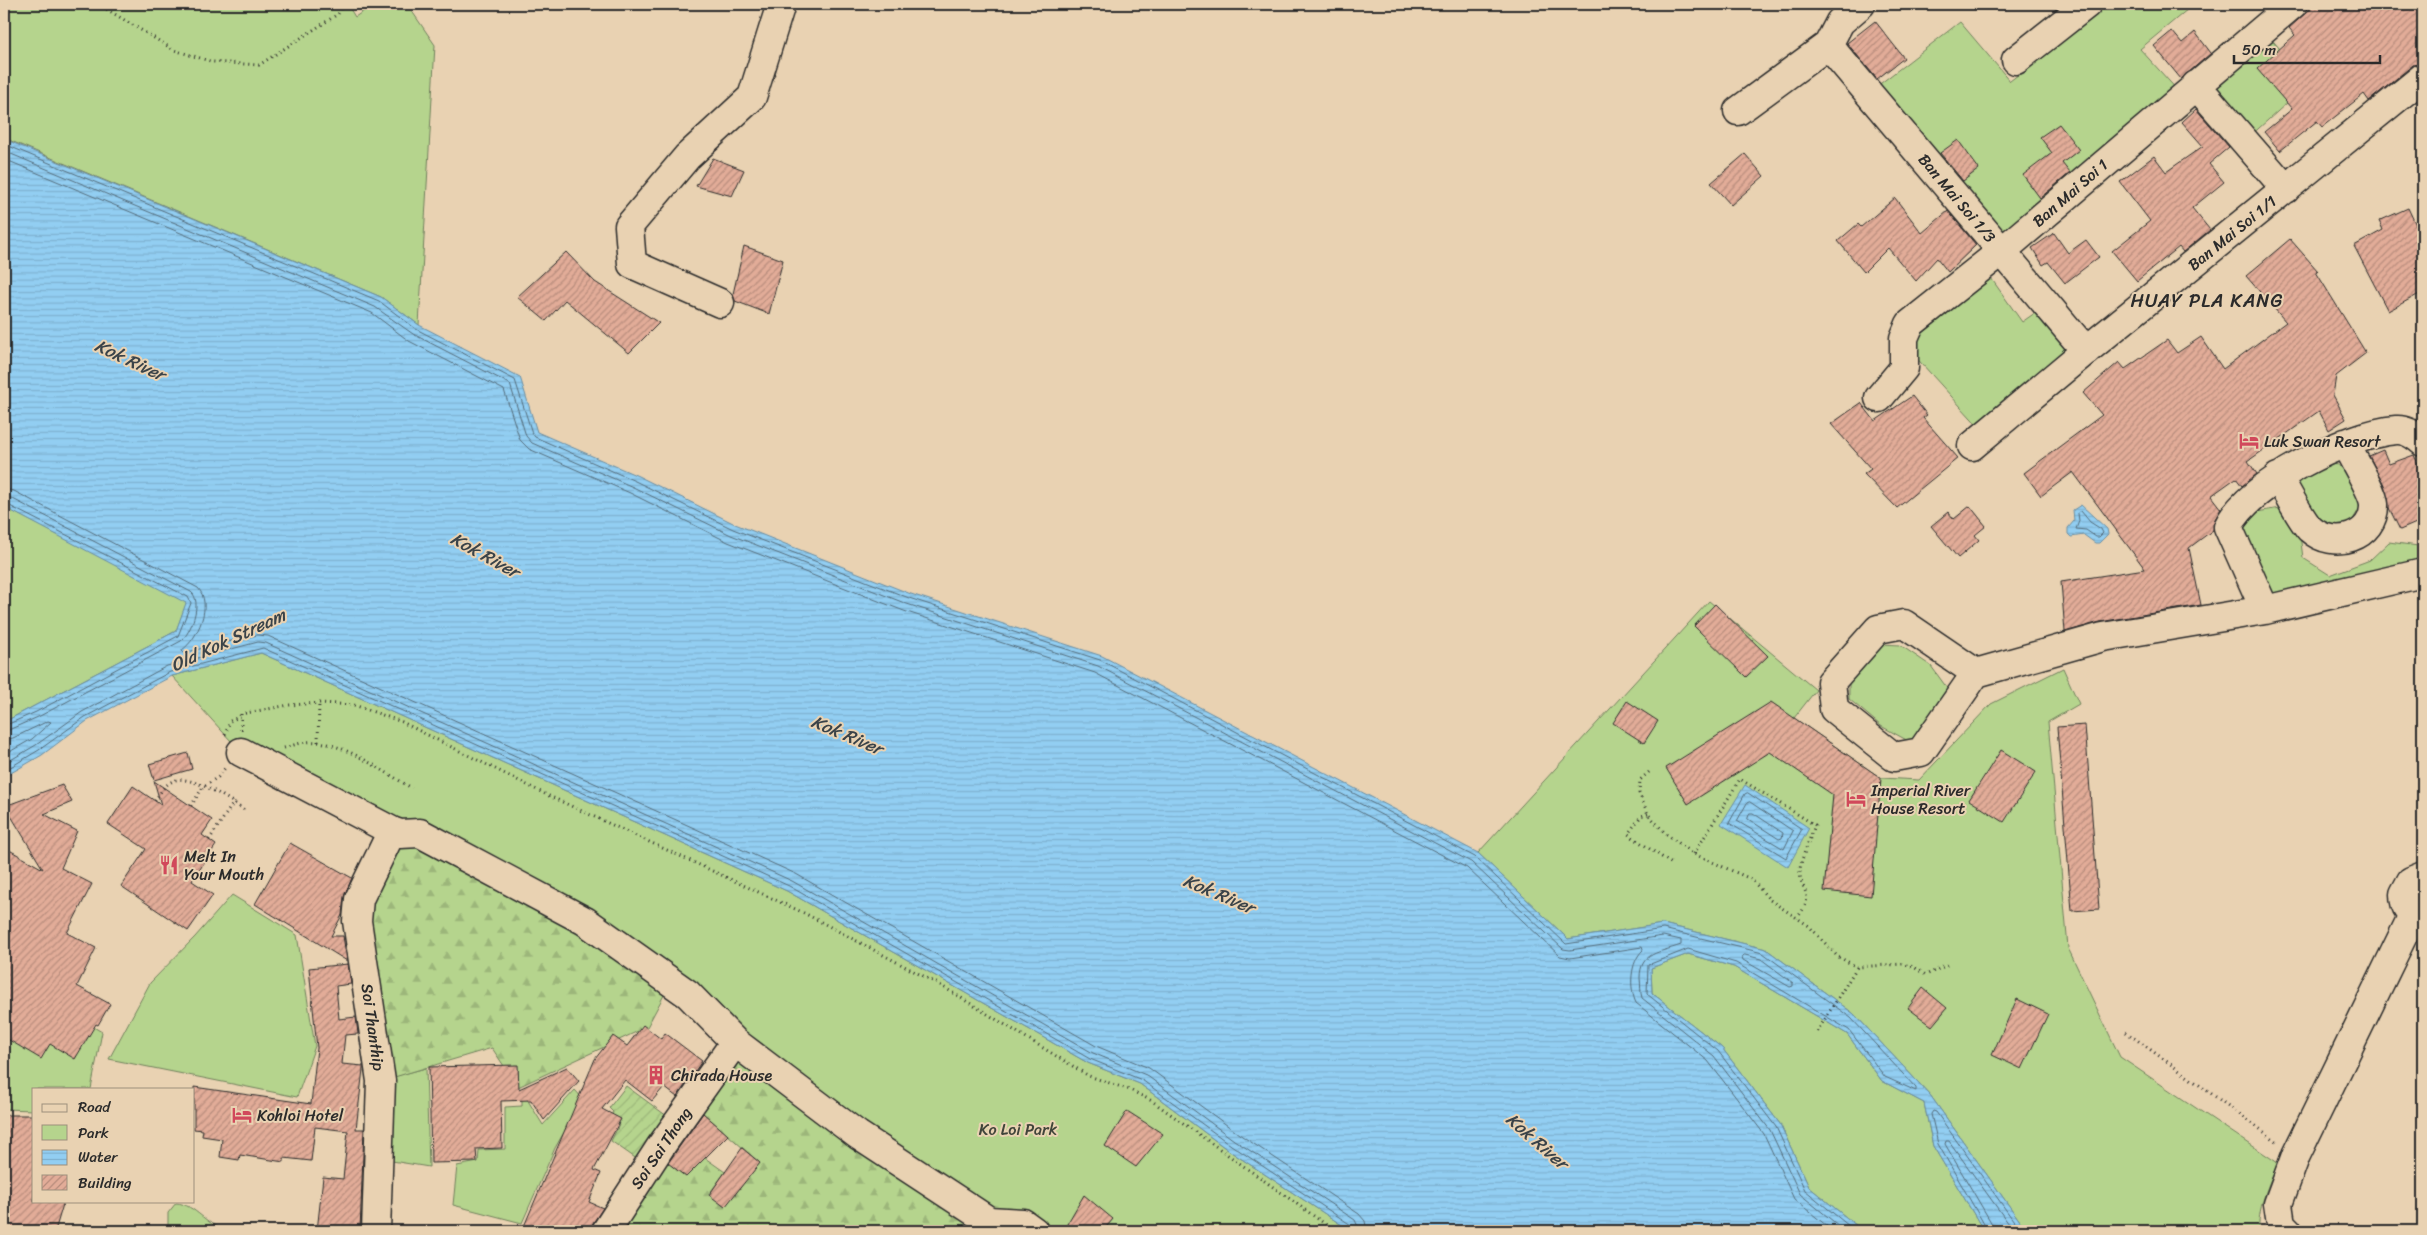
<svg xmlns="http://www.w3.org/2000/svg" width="2427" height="1235" font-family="Sriracha,sans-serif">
<defs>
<pattern id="forest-firs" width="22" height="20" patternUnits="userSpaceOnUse" patternTransform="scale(1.25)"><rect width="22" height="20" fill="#b5d48d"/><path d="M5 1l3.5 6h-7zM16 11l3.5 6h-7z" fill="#9cb67a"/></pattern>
<pattern id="garden-furrows" width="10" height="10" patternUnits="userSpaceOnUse" patternTransform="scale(1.25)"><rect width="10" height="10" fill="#b5d48d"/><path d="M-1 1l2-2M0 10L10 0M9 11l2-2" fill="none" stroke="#9cb67a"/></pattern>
<pattern id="water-rules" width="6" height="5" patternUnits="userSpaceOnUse" patternTransform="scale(1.25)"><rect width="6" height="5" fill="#92cef2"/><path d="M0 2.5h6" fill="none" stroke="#7eb1d0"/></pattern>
<pattern id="building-hatch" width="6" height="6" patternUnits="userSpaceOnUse" patternTransform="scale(1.25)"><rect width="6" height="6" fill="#e2ac98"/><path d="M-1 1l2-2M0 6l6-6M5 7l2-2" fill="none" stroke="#b78c7c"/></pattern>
</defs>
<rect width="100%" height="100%" fill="#e9d2b2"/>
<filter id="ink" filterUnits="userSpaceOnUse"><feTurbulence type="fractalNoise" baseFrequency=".02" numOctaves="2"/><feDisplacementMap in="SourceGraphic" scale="10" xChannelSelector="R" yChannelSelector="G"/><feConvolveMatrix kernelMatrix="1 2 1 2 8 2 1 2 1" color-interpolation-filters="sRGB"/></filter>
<g filter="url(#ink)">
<path fill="#b5d48d" stroke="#70805c" d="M4,4H347L355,17L374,4H407L435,45L419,325L381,297L4,138Z
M2107,4H2194L2140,49L2179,92L2003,244L1872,90L1960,22L2010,81L2070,35Z
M2268,35L2280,49L2287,103L2249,137L2207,89Z
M1991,278L2022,322L2042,308L2079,350L1981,429L1912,353L1922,334Z
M2323,463L2338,465L2352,481L2361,506L2349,526L2328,527L2306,508L2297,486L2310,471Z
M4,507L187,602L176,631L4,722Z
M2280,508L2299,527L2303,558L2330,575L2370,560L2389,542L2418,546L2420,565L2274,602L2242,530L2257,512Z
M1709,601L1816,690L1794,718L1881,778L1919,780L1991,704L2063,668L2079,704L2048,722L2068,948L2120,1057L2278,1163C2270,1180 2255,1214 2260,1231H2027L1930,1095L1854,1014L1766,949L1663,924L1568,939L1478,853Z
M1880,644L1900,645L1931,666L1947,688L1935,717L1912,743L1881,726L1849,699V682Z
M261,653L787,891L1088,1063L1140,1084L1228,1150L1351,1231H1034L989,1221L688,994L241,752L172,676Z
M232,895L297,935L315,1046L297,1097L109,1059L150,983L195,937Z
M1688,954L1734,967L1847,1034L1882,1081L1924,1103L1933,1146L1984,1231H1863L1809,1187L1780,1124L1722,1048L1652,993L1651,968Z
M4,974L102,1032L91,1089H34V1110L4,1109Z
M426,1068L429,1167L386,1160L385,1079Z
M575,1090L583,1099L555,1148L522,1223L453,1205L457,1166L478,1162L479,1150L505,1149V1107L522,1106V1091L543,1125Z
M176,1203C196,1204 207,1228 230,1231H168V1213Z"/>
<path fill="url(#forest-firs)" stroke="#70805c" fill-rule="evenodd" d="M392,831L671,982L647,1027L518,1087L492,1048L381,1081L357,921Z
M735,1042L858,1135L1034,1231H606ZM703,1113L760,1163L724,1206L709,1194L725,1172L705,1158L686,1177L666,1161Z"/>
<path fill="url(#garden-furrows)" stroke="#70805c" d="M626,1086L671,1119L641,1162L611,1141L619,1125L609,1119L613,1112L609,1108Z"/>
<path fill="url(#water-rules)" stroke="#698da2" d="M4,139L381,297L419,325L520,377L537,432L638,476L735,524L911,594L1102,656L1478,853L1568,939L1663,924L1766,949L1854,1014L1930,1095L2027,1231H1984L1933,1146L1924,1103L1882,1081L1847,1034L1734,967L1688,954L1651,968L1652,993L1722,1048L1780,1124L1809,1187L1863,1231H1351L1228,1150L1140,1084L1088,1063L787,891L261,653L172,676L87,721L42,755L4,777V722L176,631L186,603L4,507Z
M2081,505L2107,529L2108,534L2099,543H2095L2084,535L2071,537L2068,534V528L2074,521L2073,510Z
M1745,785L1809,828L1788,867L1721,824Z"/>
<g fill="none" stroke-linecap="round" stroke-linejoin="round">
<path stroke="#546c7b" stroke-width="1" d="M4,144L379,301L416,329L515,380L532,433L535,437L635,481L733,529L909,598L1100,660L1475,857L1566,944L1663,929L1763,953L1851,1018L1916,1088V1091L1885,1077L1849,1030L1736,963L1688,949L1648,965L1647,994L1718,1051L1776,1127L1805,1190L1855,1231
M4,151L375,307L413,334L510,384L526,436L532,443L633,487L731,535L907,604L1098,666L1471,862L1563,949L1570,950L1663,936L1681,940V945C1659,953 1640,952 1640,978C1641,985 1640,992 1642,998L1714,1056L1770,1130L1800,1194L1845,1231
M4,159L372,313L409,341L504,390L520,440L529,449L630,493L728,542L904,611L1095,673L1467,868L1560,956L1570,958L1642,947L1643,950C1630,962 1629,988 1636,1003L1708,1061L1764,1134L1794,1199L1833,1231
M4,489L14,491L198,588C213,604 198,639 182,650L183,653L257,635L268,636L796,874L1096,1046L1149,1068L1239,1134L1359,1214L1365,1221L1367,1231
M4,496L11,498L191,592C203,601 191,633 181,641L38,717L4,732
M4,503L188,597L191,603L178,636L36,712L4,726
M2081,511L2090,522L2101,529L2103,533L2099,537H2096L2086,530L2076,529L2079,521L2078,513Z
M4,740L13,738L48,721L51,722L32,739L4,755
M4,764L36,745L82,712L167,666L258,642L266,643L792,881L1093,1053L1146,1075L1234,1140L1355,1220L1360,1231
M4,771L39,750L85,717L170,672L263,648L789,886L1090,1059L1142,1080L1231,1145L1351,1225L1353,1231
M1748,793L1802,829L1786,858L1729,823L1745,794Z
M1750,802L1793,831L1784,849L1737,821L1747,803Z
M1750,813H1753L1783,833L1782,838L1779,839L1748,819Z
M1745,955L1761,959L1793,983V986L1790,987L1743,960L1742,957Z
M1988,1231L1938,1144L1931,1114L1933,1111L1936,1112L2021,1231
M1994,1231L1992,1224L1945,1144L1946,1141H1949L2014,1231"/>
</g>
<path fill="url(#building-hatch)" stroke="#2b2b2b" d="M2316,4H2423V62L2413,65L2369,101L2364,94L2322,127L2317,121L2280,151L2264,132L2292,109L2257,69L2295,35L2289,28Z
M1875,21L1904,58L1877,79L1847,43Z
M2172,31L2182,43L2195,32L2211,53L2181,79L2154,46Z
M2196,109L2229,147L2209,164L2224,182L2192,208L2210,230L2183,252L2179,247L2137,281L2112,251L2150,221L2120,182L2154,156L2166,172L2203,146L2182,122Z
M2059,124L2079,150L2062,163L2070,173L2040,198L2023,175L2052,153L2040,137Z
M1958,140L1979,169L1963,181L1940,153Z
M1745,154L1764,176L1731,205L1711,183Z
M713,158L744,170L732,196L696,186Z
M1895,198L1922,233L1948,211L1976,245L1948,272L1937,258L1916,281L1888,248L1864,272L1838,241L1858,224L1861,227Z
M2408,208L2423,240V292L2388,311L2354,246L2383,230L2379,221Z
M2054,233L2068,253L2086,240L2099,257L2065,283L2048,262L2043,265L2032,248Z
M2290,239L2318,271L2316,272L2366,353L2336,376L2333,395L2346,419L2329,430L2319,411L2248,461L2257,474L2242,486L2236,478L2211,496L2221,509L2215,519L2213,530L2189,548L2201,605L2100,622L2065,632L2061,582L2145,569L2073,472L2041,496L2024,473L2102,415L2083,393L2119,362L2125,369L2167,340L2177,353L2201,337L2223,369L2286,322L2246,276Z
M744,246L783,260L769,314L735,301L733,294Z
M566,252L595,282L659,323L629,353L565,300L546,321L517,297Z
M1912,396L1927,415L1923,418L1958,458L1897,508L1864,474L1871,469L1831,424L1861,403L1875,421Z
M2383,450L2389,464L2414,455L2423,475V520L2400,530L2389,508L2384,485L2369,456Z
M1970,506L1986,526L1975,535L1979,540L1958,558L1931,526L1948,512L1954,519Z
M1715,604L1768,656L1746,677L1694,626Z
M1627,701L1658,721L1644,743L1613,723Z
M1771,702L1881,778L1871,896L1824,891L1833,795L1770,752L1688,804L1666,768Z
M2085,725L2099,909L2072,911L2057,727Z
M2001,750L2036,772L2004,822L1969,800Z
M188,753L192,769L154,780L149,764Z
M154,781L212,820L202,835L216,845L192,881L213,895L188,931L121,886L146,849L108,824L133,786L161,805Z
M62,785L72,802L44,814L77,831L61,868L92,884L67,933L96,948L77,986L110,1004L98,1025L96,1024L75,1059L50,1044L41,1059L4,1037V847L43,869L5,806Z
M290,843L352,878L344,897L342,915L331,936H343L347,961L255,904Z
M348,964L351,984L336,986L339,1019L356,1017L358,1034L345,1035L342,1064L363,1066V1069L356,1129H364L360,1231H317L323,1177L343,1179L348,1131L315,1127L311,1161L284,1158V1162L240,1155L239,1160L220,1157L222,1139L202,1136L203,1130L194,1129V1087L311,1104L317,1048L309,968Z
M1923,988L1947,1008L1932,1026L1908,1008Z
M2017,999L2048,1014L2022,1069L1992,1055Z
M643,1025L661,1039L665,1033L702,1061L677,1097L664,1087L652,1101L625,1080L602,1109L621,1119L594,1170L601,1173L589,1202L603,1208L593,1223L591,1231H522L595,1059L613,1036L627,1046Z
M518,1065L519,1089L567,1067L579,1081L544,1120L531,1100L501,1101L502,1148L476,1149L477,1162L431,1163L429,1067Z
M1127,1111L1163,1134L1136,1167L1105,1146Z
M703,1113L728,1135L686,1177L668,1163Z
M4,1115H34V1201H64L55,1231H4Z
M742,1148L760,1163L725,1207L709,1195Z
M1084,1195L1113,1219L1103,1231H1063Z"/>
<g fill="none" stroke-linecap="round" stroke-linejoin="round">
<defs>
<path id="minor" d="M1828,45L2086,351
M2016,60L2087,4
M2196,85L2286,189
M1738,111L1828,45L1840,22L1861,4
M720,303L632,264L629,226L687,157L752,97L781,4
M1879,398L1904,368V338L1910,324L2002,251L2293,4
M1972,446L2088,349L2423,77
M2278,477C2286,490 2301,520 2310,529C2333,550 2375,538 2374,504C2373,491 2351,456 2345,443
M2265,610L2228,527C2249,483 2348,434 2396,430C2406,429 2416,436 2423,442
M1976,673L1904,624L1878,629L1831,682L1834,709L1894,757L1921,752L1976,673L2103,637L2265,610L2423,573
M241,752L392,831L400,834L420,833L585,921L688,994L735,1042L858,1135L989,1221L1023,1223L1034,1231
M2423,876L2411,881L2404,894C2404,907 2410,916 2423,918
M376,1231L381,1081L357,921L359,899L392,831
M606,1231L661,1146L735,1042
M2288,1231L2281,1224L2278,1204L2296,1155L2413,915"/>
</defs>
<use href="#minor" stroke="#2b2b2b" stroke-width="31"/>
<path stroke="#2b2b2b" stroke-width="3" stroke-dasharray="1 4" stroke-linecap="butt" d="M98,4L174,50L213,62L259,65L338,14L344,4
M241,730V714L289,705L322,703L354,705L402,722L547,795L804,913L940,985L1089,1076L1130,1090L1152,1101L1335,1231
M225,735L230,721L241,716
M318,742L319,703
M284,748C291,746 299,743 307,742C338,738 385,773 412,788
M1649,772L1640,780L1639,793L1648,814L1666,834L1694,854L1751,879L1770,900L1809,926L1837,956L1857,967L1903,964L1914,967L1926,975L1947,965
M155,801C160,793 164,785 173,781C189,773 231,800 244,810
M191,806L203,787L218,777L225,768
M1648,814L1641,816L1628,834L1672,864
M209,840L234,802
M1694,854L1740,779L1815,825C1811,837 1800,860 1800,871C1800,893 1817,893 1797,918
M1817,1032L1857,967
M2126,1032L2278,1142"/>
<use href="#minor" stroke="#e9d2b2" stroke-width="28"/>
</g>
</g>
<defs>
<symbol id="hotel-bare" viewBox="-9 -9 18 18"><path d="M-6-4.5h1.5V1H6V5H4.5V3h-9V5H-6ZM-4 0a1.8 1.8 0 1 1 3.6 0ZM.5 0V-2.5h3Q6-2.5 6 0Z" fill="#d1495b" stroke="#e9d2b2" stroke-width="2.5" paint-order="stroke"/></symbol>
<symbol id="restaurant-bare" viewBox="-9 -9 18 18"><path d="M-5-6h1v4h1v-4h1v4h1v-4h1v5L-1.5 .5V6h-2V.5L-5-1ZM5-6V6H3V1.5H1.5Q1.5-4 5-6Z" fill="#d1495b" stroke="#e9d2b2" stroke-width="2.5" paint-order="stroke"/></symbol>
<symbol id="building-bare" viewBox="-9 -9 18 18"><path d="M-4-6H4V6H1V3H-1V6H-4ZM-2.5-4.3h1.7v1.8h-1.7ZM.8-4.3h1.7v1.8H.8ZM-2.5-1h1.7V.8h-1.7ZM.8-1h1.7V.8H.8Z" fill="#d1495b" stroke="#e9d2b2" stroke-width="2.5" paint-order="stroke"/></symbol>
</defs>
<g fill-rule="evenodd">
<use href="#hotel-bare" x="2235" y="427" width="28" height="28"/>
<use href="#hotel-bare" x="1842" y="785" width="28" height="28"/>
<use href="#restaurant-bare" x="155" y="851" width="28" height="28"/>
<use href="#building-bare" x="642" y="1061" width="28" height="28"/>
<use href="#hotel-bare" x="228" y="1101" width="28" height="28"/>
</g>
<g text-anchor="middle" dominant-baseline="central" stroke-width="4" stroke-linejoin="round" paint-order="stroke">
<g font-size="16" fill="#2b2b2b" stroke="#e9d2b2">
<text transform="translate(2070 193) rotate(-41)">Ban Mai Soi 1</text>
<text transform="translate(1957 198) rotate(50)">Ban Mai Soi 1/3</text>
<text transform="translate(2232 233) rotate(-39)">Ban Mai Soi 1/1</text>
<text transform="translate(373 1027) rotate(82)">Soi Thanthip</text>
<text transform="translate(661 1148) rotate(-56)">Soi Sai Thong</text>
</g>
<g font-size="16" fill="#2b2b2b" stroke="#e9d2b2" text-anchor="start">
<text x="2264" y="441">Luk Swan Resort</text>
<text x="1871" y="790">Imperial River<tspan x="1871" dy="18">House Resort</tspan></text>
<text x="184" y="856">Melt In<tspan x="184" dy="18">Your Mouth</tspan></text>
<text x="671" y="1075">Chirada House</text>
<text x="257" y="1115">Kohloi Hotel</text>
</g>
<g font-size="16" fill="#40443a" stroke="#e9d2b2">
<text x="1018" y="1129">Ko Loi Park</text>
</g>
<g font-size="18" font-style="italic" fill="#3a4349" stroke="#e9d2b2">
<text transform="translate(130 360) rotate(25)">Kok River</text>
<text transform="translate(485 555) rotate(29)">Kok River</text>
<text transform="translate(228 640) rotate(-25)">Old Kok Stream</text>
<text transform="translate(847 735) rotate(23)">Kok River</text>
<text transform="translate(1219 894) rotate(23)">Kok River</text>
<text transform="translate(1537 1141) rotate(41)">Kok River</text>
</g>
<g font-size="19" letter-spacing="1" fill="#2b2b2b" stroke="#e9d2b2">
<text x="2207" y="300">HUAY PLA KANG</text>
</g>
</g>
<rect width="2427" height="1235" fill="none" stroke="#e9d2b2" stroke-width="20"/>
<rect x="10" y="10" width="2407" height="1215" fill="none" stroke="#2b2b2b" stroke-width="2" filter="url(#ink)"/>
<rect x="32" y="1088" width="162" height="115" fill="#e9d2b2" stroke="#9d8f7c"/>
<rect x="42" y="1104" width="25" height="8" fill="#e9d2b2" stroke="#9d8f7c"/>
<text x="78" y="1112" font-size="15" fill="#2b2b2b">Road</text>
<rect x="42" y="1125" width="25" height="15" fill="#b5d48d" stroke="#9d8f7c"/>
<text x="78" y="1138" font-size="15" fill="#2b2b2b">Park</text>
<rect x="42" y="1150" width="25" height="15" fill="url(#water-rules)" stroke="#9d8f7c"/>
<text x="78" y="1162" font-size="15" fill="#2b2b2b">Water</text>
<rect x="42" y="1175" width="25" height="15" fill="url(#building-hatch)" stroke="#9d8f7c"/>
<text x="78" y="1188" font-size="15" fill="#2b2b2b">Building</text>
<path d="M2234 55v8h146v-8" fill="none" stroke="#2b2b2b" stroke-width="2.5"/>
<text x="2242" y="55" font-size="15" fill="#2b2b2b" stroke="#e9d2b2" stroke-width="4" paint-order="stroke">50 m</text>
</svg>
